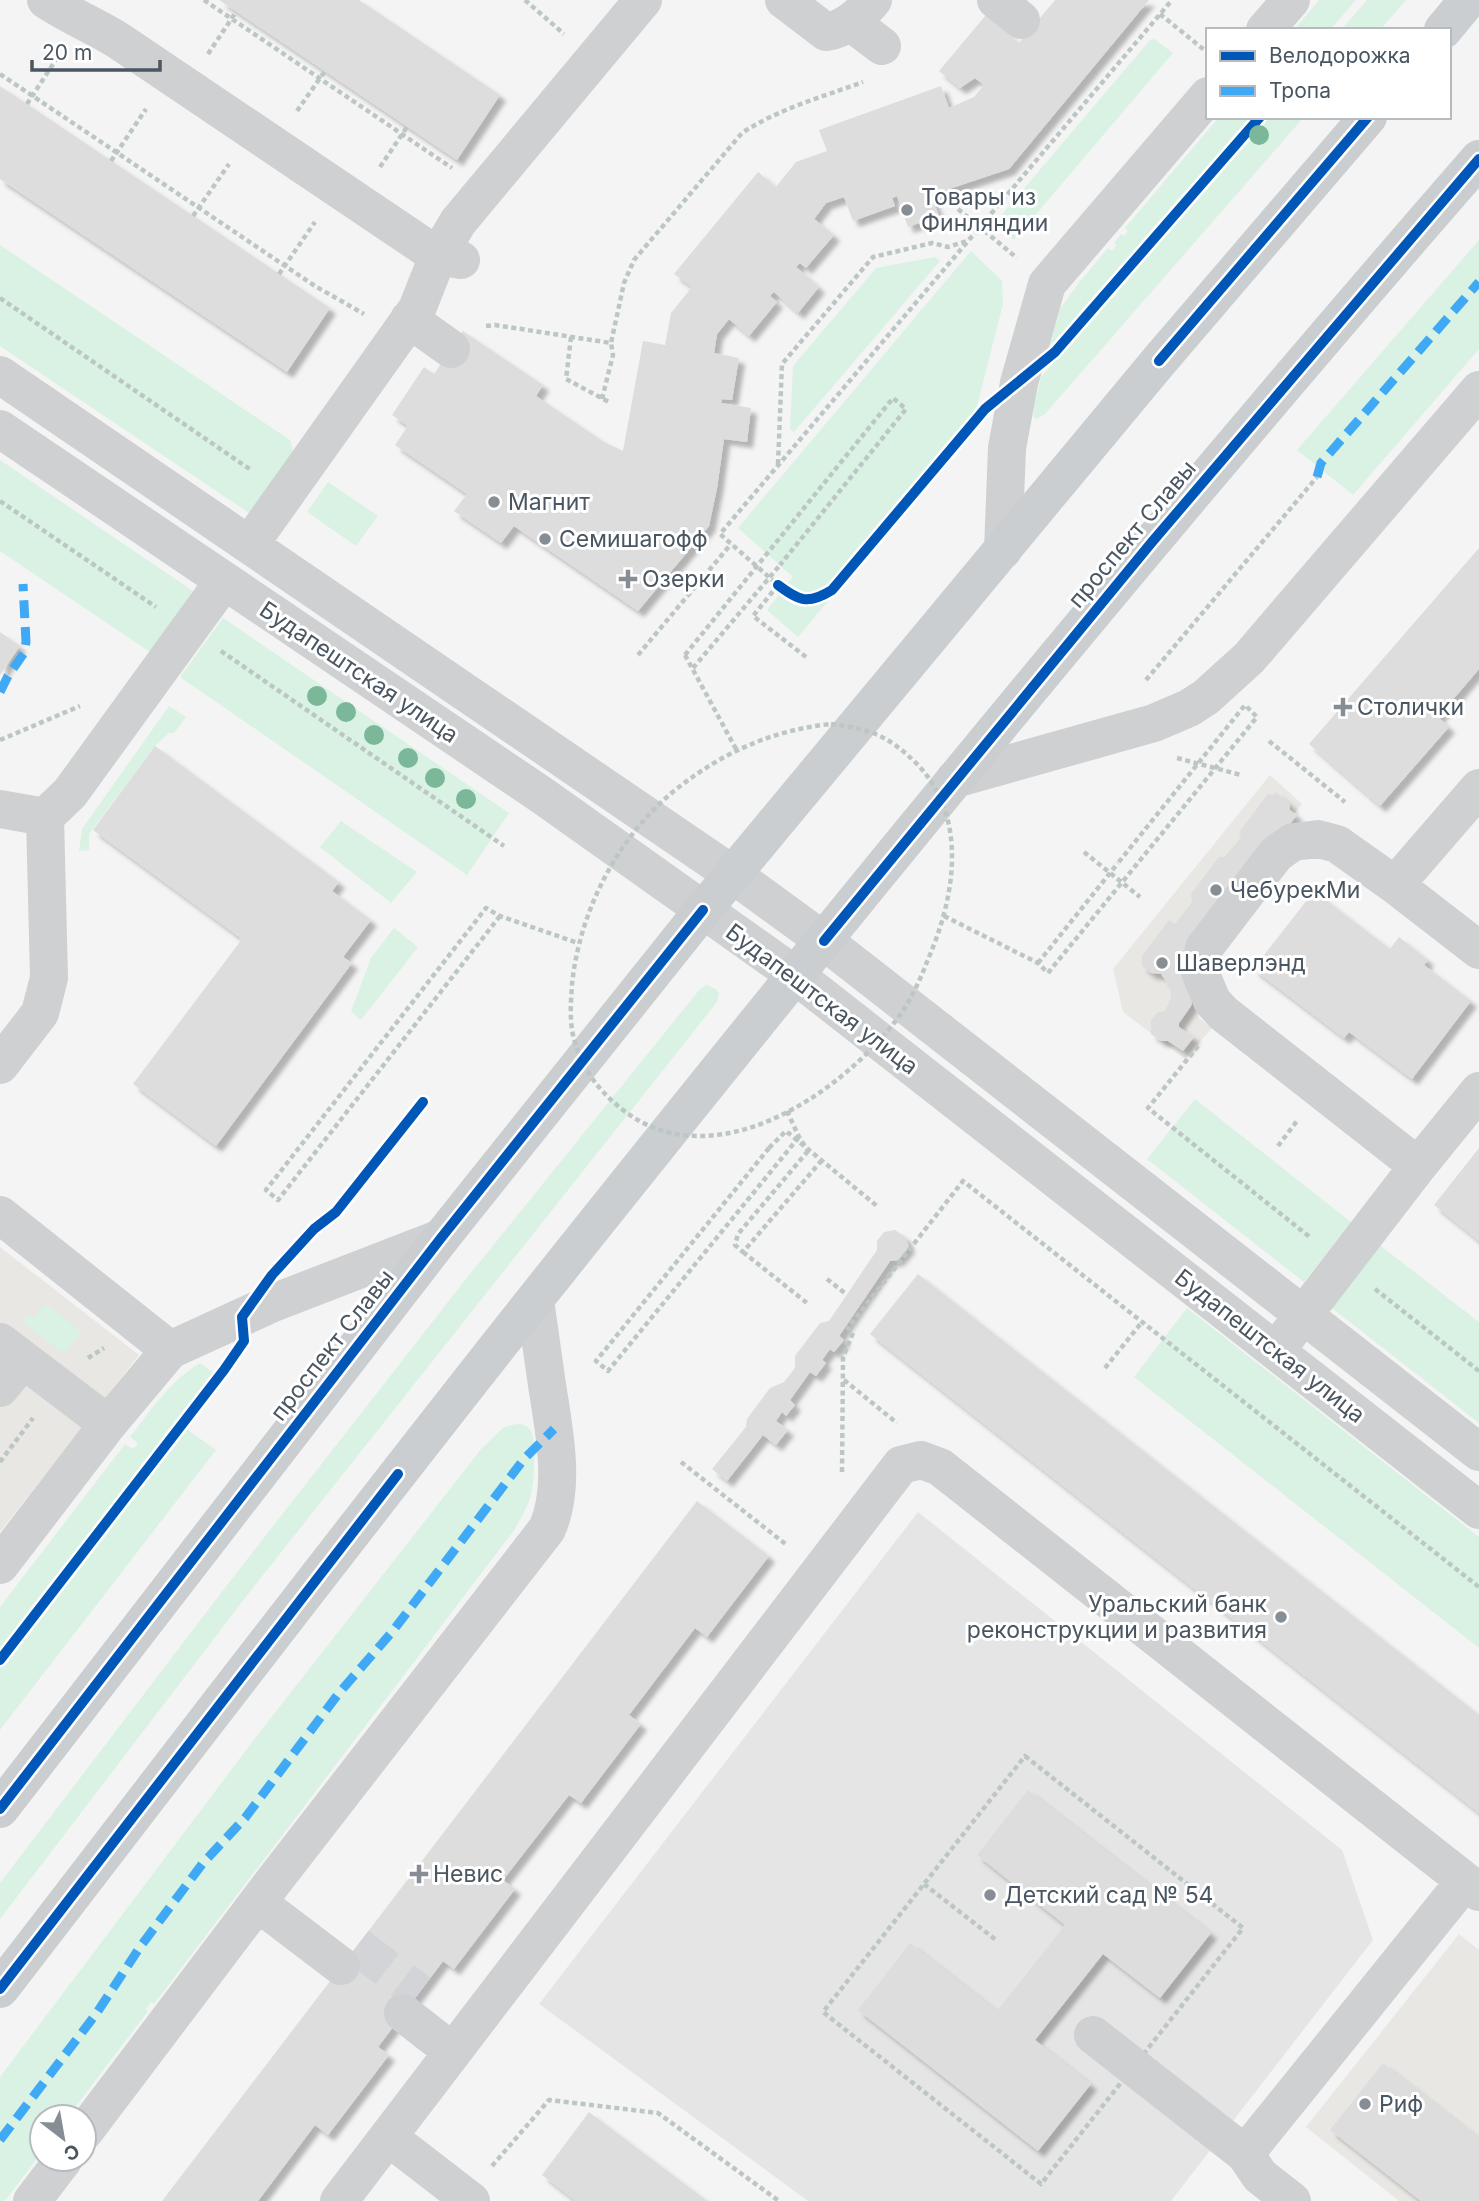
<svg xmlns="http://www.w3.org/2000/svg" width="1479" height="2201" font-family="Inter,sans-serif">
<defs>
<filter id="shadow"><feDropShadow dx="6" dy="6" stdDeviation="2" flood-color="#0004"/></filter>
</defs>
<rect width="100%" height="100%" fill="#f4f4f4"/>
<path fill="#e8e7e3" d="M1270,775L1302,804L1188,951L1199,1018L1212,1028L1185,1059L1123,1012L1113,969Z
M0,1247L139,1355L0,1532Z
M1459,1934L1479,1950V2201H1399L1306,2127Z"/>
<path fill="#e6e5e6" d="M918,1512L1342,1850L1373,1940L1171,2201H808L539,2004Z"/>
<path fill="#d9f2e3" d="M1319,0H1356L1330,30H1294Z
M1367,0H1406L1380,30H1341Z
M1154,39L1173,53L1014,240L994,224L1150,40Z
M1219,117H1254L1047,354L1060,309L1077,285L1108,248L1112,251L1116,245L1114,243L1121,234L1124,236L1128,231L1125,228Z
M1266,117H1304L1045,414L1036,419L1033,416L1034,405L1041,377Z
M1479,240V349L1353,495L1297,450Z
M0,245L290,440L294,454L252,515L0,346Z
M971,251L1002,281L1003,304L977,406L930,480L798,637L767,610L793,577L738,528Z
M935,257L940,261L794,432L790,429L793,366L876,268Z
M0,460L193,591L150,652L0,551Z
M328,482L378,516L356,546L307,512Z
M223,618L509,813L467,875L180,677Z
M169,706L186,717L174,733H169L155,746L89,834V850L79,851L82,829Z
M341,821L417,872L391,903L320,847Z
M394,928L418,947L361,1020L351,1011L371,958Z
M707,985L716,989L719,994L717,1002L248,1594L0,1919V1883L231,1580L462,1284L700,989Z
M1195,1099L1351,1222L1304,1282L1147,1159Z
M1377,1243L1479,1322V1423L1328,1305Z
M45,1304L82,1332L64,1354L22,1322L28,1314L34,1318Z
M1187,1308L1479,1537V1648L1134,1377Z
M200,1363L224,1380L189,1425L188,1430L216,1450L0,1730V1607L125,1444L133,1449L138,1443L130,1437C151,1410 170,1381 200,1363Z
M516,1424C521,1424 528,1425 531,1431C537,1442 534,1486 530,1498C527,1509 520,1519 515,1529L154,2004L151,2002L146,2009L148,2011L68,2117H42V2152L5,2201H0V2077L256,1737L482,1448L504,1427Z"/>
<path fill="#ddddde" filter="url(#shadow)" d="M219,0H359L500,95L457,160Z
M1055,0H1149L1009,169L931,195L939,216L908,227L897,196L892,198L895,206L853,221L844,197L826,203L814,219L834,235L806,268L800,263L796,267L819,287L798,313L774,292L770,296L777,302L749,336L729,319L717,334L714,353L739,358L732,400L722,399L721,403L751,408L747,442L724,439L717,488L709,526L638,611L514,526L501,543L454,511L467,494L395,445L408,426L392,415L424,367L434,374L463,331L543,385L536,396L604,442L623,451L643,341L665,345L671,313L692,287L674,274L758,172L776,187L796,162L827,151L819,130L941,86L949,108L974,97L984,85L975,78L960,88L939,71L986,15L1019,43Z
M0,86L330,308L287,372L0,179Z
M1479,548V669L1438,717L1449,727L1380,806L1309,744Z
M0,632L20,646L0,675Z
M155,746L339,882L332,891L371,920L343,957L352,963L216,1146L133,1084L242,939L93,830Z
M1276,792L1290,804V810L1297,815L1179,963L1187,974L1193,998L1191,1006L1179,1023V1027L1194,1037L1183,1051L1168,1041H1161L1151,1034V1020L1158,1012L1165,1011L1171,998V992L1169,985L1161,974L1151,973L1142,966V956L1169,920L1175,924L1192,902L1191,894L1219,857H1224L1241,838L1239,832L1268,794L1274,795Z
M1314,891L1390,949L1399,937L1428,960L1424,965L1471,1001L1412,1079L1349,1032L1344,1038L1253,969Z
M1479,1148V1241L1434,1205Z
M895,1230L905,1237L909,1247L898,1260L890,1261L839,1336L844,1340L834,1352L830,1349L822,1360L826,1363L816,1376L810,1372L790,1400L795,1405L786,1416L782,1412L776,1421L788,1430L776,1445L763,1435L727,1481L712,1469L746,1427L747,1419L770,1388L784,1382L795,1368V1356L820,1323L829,1321L877,1250V1241L884,1232Z
M918,1274L1479,1715V1813L870,1334Z
M697,1501L769,1556L707,1637L695,1628L629,1715L641,1724L581,1803L569,1795L503,1880L515,1889L454,1969L443,1961L378,2047L389,2055L328,2135L315,2125L258,2201H162Z
M1028,1790L1211,1933L1160,1998L1103,1954L1035,2040L1091,2084L1038,2151L858,2010L910,1943L997,2011L1065,1925L977,1855Z
M1383,2063L1479,2138V2201H1421L1330,2130Z
M589,2112L707,2201H576L542,2175Z"/>
<g fill="none" stroke-linecap="round" stroke-linejoin="round">
<path stroke="#d2d4d7" stroke-width="38" stroke-dasharray="38 19" stroke-linecap="butt" d="M357,1946L419,1993"/>
<path stroke="#bcc7c4" stroke-width="4.5" stroke-dasharray="5 3.5" stroke-linecap="butt" d="M204,0L452,168
M525,0L564,34
M1160,14L1208,53
M208,54L236,12
M0,74L315,286L364,314
M27,104L59,55
M297,111L325,71
M111,161L146,109
M380,167L407,127
M958,209L1017,258
M193,216L229,164
M279,274L315,222
M0,298L251,470
M486,326L495,325L611,343L624,283L634,260L742,133C778,109 822,97 863,82
M571,337L566,379L609,402
M602,399L613,355L611,343
M778,464L782,364L873,257L932,243L948,247L967,241
M0,501L156,607
M221,651L504,846
M638,655L731,544
M685,655L736,749
M806,657L753,616L778,585L720,534L1172,0
M693,668L780,565
M1146,680L1317,477
M0,740L80,706
M1269,741L1345,802
M1177,758L1241,775
M1084,852L1140,897
M500,916L278,1200L266,1190L486,908L500,916L578,943
M944,916L1038,963L1048,973
M1038,963L1118,863
M1198,1046L1148,1108L1311,1238
M1278,1146L1297,1121
M769,1148L786,1131L877,1206
M808,1151L738,1234L735,1245L743,1252L822,1160
M743,1252L807,1303
M827,1279L846,1294
M1375,1289L1479,1371
M88,1358L104,1348
M1105,1368L1142,1322
M844,1380L897,1423
M0,1462L33,1418
M681,1462L788,1546
M842,1472L843,1357L853,1333L848,1328L963,1181L1479,1587
M1025,1756L1243,1928L1041,2184L823,2012Z
M924,1884L996,1940
M492,2166L549,2100L658,2113L779,2201"/>
<path stroke="#ced0d2" stroke-width="38" d="M46,0C70,16 95,26 119,41L438,256L461,260
M784,0L826,32C846,29 860,15 873,0
M996,0L1021,20
M850,22L882,46
M1265,30L1291,0
M409,319L451,349
M0,375L732,874L824,941L1479,1452
M0,429L543,796L795,975L1479,1510
M250,544L417,309L438,256L458,222L643,0
M1003,550L1007,448L1019,383L1047,284L1208,96
M955,779L1154,723L1189,708L1206,697L1249,658L1479,390
M0,809L45,817
M1395,885L1479,788
M0,1065L40,1013L49,978L45,817L70,793L224,581
M1418,1166L1223,1013L1212,1001L1200,972L1204,948L1276,854L1293,842L1318,839L1337,844L1395,885L1479,950
M0,1215L170,1350
M1288,1335L1418,1166L1479,1091
M0,1342L108,1424
M0,1388L23,1360
M0,1565L108,1424L170,1350L273,1303L441,1238
M258,1903L341,1966
M403,2013L453,2052
M1093,2035L1245,2154
M84,2132L273,1882L547,1529C566,1487 554,1430 547,1385C543,1357 539,1328 535,1300
M388,2137L471,2201
M32,2201L64,2159
M339,2201L901,1465L921,1460L940,1467L1479,1892
M1292,2201L1260,2176L1245,2154L1465,1881"/>
<path stroke="#caced1" stroke-width="38" d="M1443,30L1468,0
M0,1809L441,1238L703,910L1159,361L1368,117
M0,1989C178,1758 355,1526 536,1298C843,912 1155,531 1479,159"/>
<path stroke="#bcc7c4" stroke-width="4.5" stroke-dasharray="5 3.5" stroke-linecap="butt" d="M685,655L893,398L906,409L780,565
M831,724C845,726 859,728 873,733C891,740 905,752 918,765C968,818 955,896 929,957C920,980 910,1003 894,1023C838,1095 716,1177 627,1113C601,1094 582,1070 574,1039C569,1021 571,1001 572,984C580,909 619,834 679,787C724,752 773,730 831,724Z
M1048,973L1257,717L1245,705L1118,863
M787,1111L799,1137L808,1151
M769,1148L596,1361L608,1371L799,1137"/>
<path stroke="#3fa9f5" stroke-width="9" stroke-dasharray="18 9" stroke-linecap="butt" d="M1317,477L1321,463L1479,282
M0,692L8,676L24,653L26,642L23,584
M0,2140L96,2014L140,1947L203,1863L245,1818L339,1693L392,1632L524,1459L554,1429"/>
<defs>
<path id="cycleway" d="M1159,361L1368,117
M778,585C799,601 808,605 832,590L985,409L1055,352L1260,117
M824,941L1152,542L1479,159
M0,1660L224,1370L244,1341L242,1317L272,1275L314,1229L336,1212L423,1102
M0,1809L441,1238L703,910
M0,1989L398,1474"/>
</defs>
<use href="#cycleway" stroke="#fff" stroke-width="15"/>
<use href="#cycleway" stroke="#0057b8" stroke-width="10"/>
</g>
<g fill="#7ab899">
<circle cx="1259" cy="135" r="10"/>
<circle cx="317" cy="696" r="10"/>
<circle cx="346" cy="712" r="10"/>
<circle cx="374" cy="735" r="10"/>
<circle cx="408" cy="758" r="10"/>
<circle cx="435" cy="778" r="10"/>
<circle cx="466" cy="799" r="10"/>
</g>
<g fill="#868d94" stroke="#fff" stroke-width="2.5">
<circle cx="907" cy="210" r="7"/>
<circle cx="494" cy="502" r="7"/>
<circle cx="545" cy="539" r="7"/>
<path d="M624.5 568.5h7v7h7v7h-7v7h-7v-7h-7v-7h7z"/>
<path d="M1339.5 696.5h7v7h7v7h-7v7h-7v-7h-7v-7h7z"/>
<circle cx="1216" cy="890" r="7"/>
<circle cx="1162" cy="963" r="7"/>
<circle cx="1281" cy="1617" r="7"/>
<path d="M415.5 1863.5h7v7h7v7h-7v7h-7v-7h-7v-7h7z"/>
<circle cx="990" cy="1895" r="7"/>
<circle cx="1365" cy="2104" r="7"/>
</g>
<g text-anchor="middle" dominant-baseline="central" stroke-width="6" stroke-linejoin="round" paint-order="stroke">
<g font-size="23" fill="#4a5661" stroke="#fff" text-anchor="start">
<text x="921" y="197">Товары из<tspan x="921" dy="26">Финляндии</tspan></text>
<text x="508" y="502">Магнит</text>
<text x="559" y="539">Семишагофф</text>
<text x="642" y="579">Озерки</text>
<text x="1357" y="707">Столички</text>
<text x="1230" y="890">ЧебурекМи</text>
<text x="1176" y="963">Шаверлэнд</text>
<text x="1267" y="1604" text-anchor="end">Уральский банк<tspan x="1267" dy="26">реконструкции и развития</tspan></text>
<text x="433" y="1874">Невис</text>
<text x="1004" y="1895">Детский сад № 54</text>
<text x="1379" y="2104">Риф</text>
</g>
<g font-size="23" fill="#4a5661" stroke="#fff">
<text transform="translate(1132 534) rotate(-50)">проспект Славы</text>
<text transform="translate(359 672) rotate(34)">Будапештская улица</text>
<text transform="translate(822 999) rotate(37)">Будапештская улица</text>
<text transform="translate(332 1345) rotate(-52)">проспект Славы</text>
<text transform="translate(1270 1346) rotate(38)">Будапештская улица</text>
</g>
</g>
<rect x="1206" y="28" width="245" height="91" fill="#ffffff" stroke="#b7bbc0" stroke-width="2"/>
<rect x="1220" y="51" width="35" height="10" fill="#0057b8" stroke="#b7bbc0" stroke-width="2"/>
<text x="1269" y="63" font-size="21" fill="#4a5661">Велодорожка</text>
<rect x="1220" y="86" width="35" height="10" fill="#3fa9f5" stroke="#b7bbc0" stroke-width="2"/>
<text x="1269" y="98" font-size="21" fill="#4a5661">Тропа</text>
<g transform="translate(63 2138) rotate(149)"><circle r="33" fill="#ffffff" stroke="#b7bbc0" stroke-width="2"/>
<path d="M0-5L12 26L0 18L-12 26Z" fill="#868d94"/>
<text y="-10" font-size="19" font-weight="bold" text-anchor="middle" fill="#4a5661">С</text>
</g>
<path d="M32 60v10h128v-10" fill="none" stroke="#4a5661" stroke-width="3.5"/>
<text x="42" y="60" font-size="21" fill="#4a5661" stroke="#ffffff" stroke-width="5" paint-order="stroke">20 m</text>
</svg>
